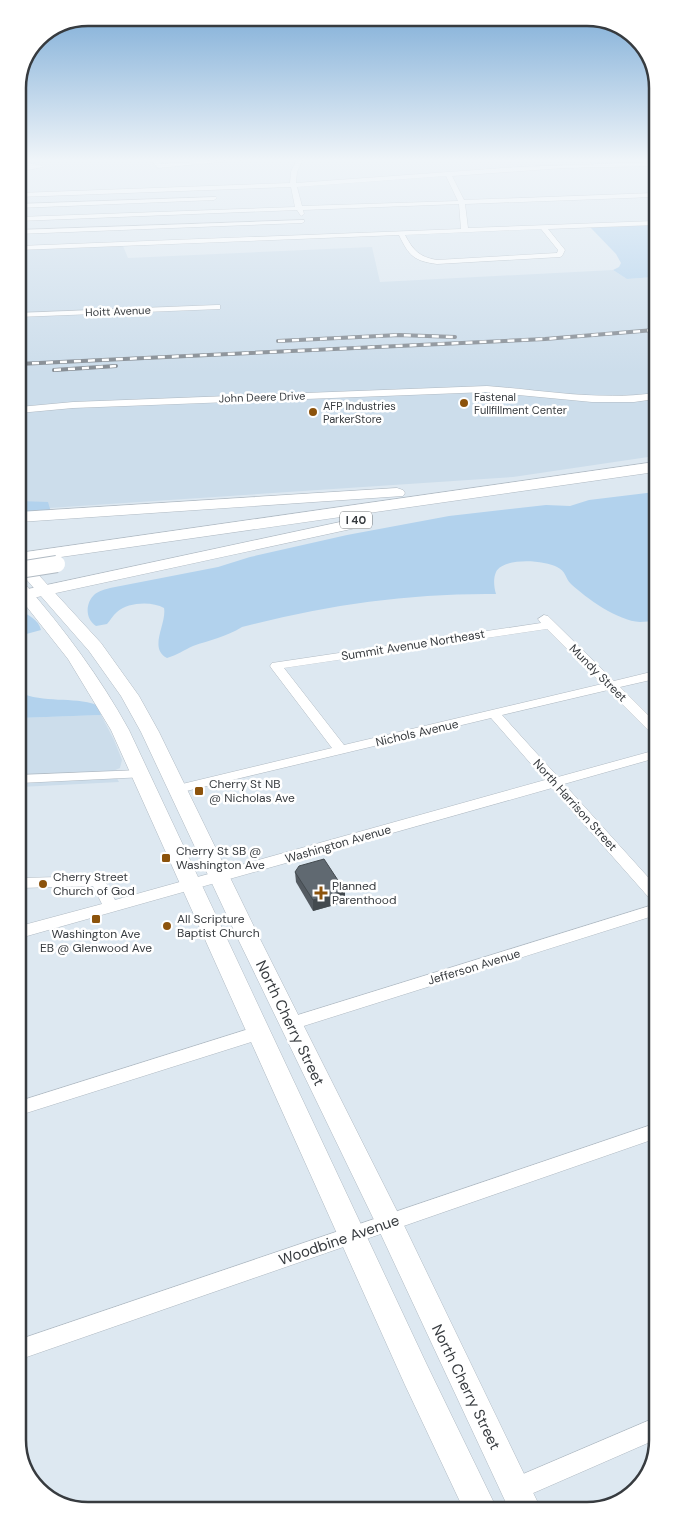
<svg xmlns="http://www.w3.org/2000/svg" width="675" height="1528" font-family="'DM Sans',sans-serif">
<rect width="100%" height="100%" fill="#dde8f1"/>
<path fill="#ccddeb" d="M123,246L128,258L372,247L380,282L613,270L627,279L654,277L655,456L513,477L19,510L18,250Z
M101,715L114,740L122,760L120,768L113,771L119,782L20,787L19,718Z"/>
<path fill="#b2d2ed" d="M654,225V277L627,279L613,270L619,267L621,263L616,254L590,227Z
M655,492V620C650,621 645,622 640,622C618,621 586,598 571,584C565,578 566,571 557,567C544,560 504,557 496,572C493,579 494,587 496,594C410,593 325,605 242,627C226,637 210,640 193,646C184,650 177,655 167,658C148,648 167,624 164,608C152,601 128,602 117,612C113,615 110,621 107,624L96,626C85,619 85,603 95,594C99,591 106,589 110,588L218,567L250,557L347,535L449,516L546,505L570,506L589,500Z
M19,501L48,502L51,512L19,514Z
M19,611C28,614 39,620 41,630L19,636Z
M19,692C44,704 72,696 97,705L101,715L19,718Z"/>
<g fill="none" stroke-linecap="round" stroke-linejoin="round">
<defs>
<path id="minor" d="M150,159H156L160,164L251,159L158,168Z
M297,159H303L297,172L296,183L518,167L654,162V166L563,168L452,176L464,200L654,193V197L465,204L468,228L654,221V225L548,229L565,250L562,256L560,257L437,264C414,261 409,256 399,235L18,250V246L461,229L459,204L303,210L304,214L301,216L297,210L18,221V217L295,207L291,187L18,197V193L290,183L291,172ZM446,176L458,201L302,206L297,187ZM541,229L558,250L557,253L437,260C419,257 413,250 405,235Z
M18,162L40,165L43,167L18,172V168L27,167L18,166Z
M216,197L217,198L214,200L18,208V204Z
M304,220V222L302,223L18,234V230Z
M217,305H220V309L18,317V313Z
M487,386C543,390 598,401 655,393V399L634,402H592L487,392L73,408L19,413V407L73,402Z
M544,615L548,616L614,681L655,671V679L620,687L655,722L656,733L650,732L608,690L502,715L558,777L656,750V758L564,784L656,886V901L651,900L552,788L20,938V926L102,904L93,886L20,888V878L98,876L103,877L115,900L545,780L491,718L178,793L173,792L171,789L173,786L178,785L332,748L272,669L270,666L272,663L541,623L538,619ZM547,629L602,684L344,745L284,668Z
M140,770L145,771L147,774L145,777L20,783V775Z
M656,904V915L291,1030L285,1029L282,1024L285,1019Z
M258,1026L264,1028L267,1033L264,1038L20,1115V1101Z
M657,1123V1138L21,1359V1339Z
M657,1417V1439L515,1501L507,1497L503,1489L507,1481Z"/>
<path id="major" d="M19,557L24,559L101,643L139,696L159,732L261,941L399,1215L540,1507H508L377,1226L239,941L141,732L121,696L89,651L19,571Z
M19,582L25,584C64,629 100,677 129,730L427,1365L496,1507L463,1508L405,1385L111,730L68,659L19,597Z"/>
<path id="highway" d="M655,462V472L19,563V553Z
M397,488L403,490L405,493L403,496L19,522V512Z
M359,518L365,520L367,523L365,526L19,601V591Z"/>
</defs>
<use href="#minor" stroke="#b0bac3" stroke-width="1"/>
<use href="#major" stroke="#b0bac3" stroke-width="1"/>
<use href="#highway" stroke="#b0bac3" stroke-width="1"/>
<use href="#minor" fill="#fff" fill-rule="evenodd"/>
<use href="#major" fill="#fff" fill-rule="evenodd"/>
<use href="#highway" fill="#fff" fill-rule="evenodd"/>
<defs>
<path id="rail" d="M278,341L399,335L455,337
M18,364L545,339L654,330
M54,370L116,366"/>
</defs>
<use href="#rail" stroke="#868d94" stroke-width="4"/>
<use href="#rail" stroke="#fff" stroke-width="2.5" stroke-dasharray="7" stroke-linecap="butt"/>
<defs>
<path id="highway-bridge" d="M19,570L57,564"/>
</defs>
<use href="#highway-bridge" stroke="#b0bac3" stroke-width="18" stroke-linecap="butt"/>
<use href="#highway-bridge" stroke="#fff" stroke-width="16"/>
</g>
<path fill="#535a61" d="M295,872L345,902L313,911L296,882Z"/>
<path fill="#434a4f" d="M345,891V902L313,911V900Z"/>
<path fill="#606971" stroke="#434a4f" d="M324,859L345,891L313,900L295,872L299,866Z"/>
<linearGradient id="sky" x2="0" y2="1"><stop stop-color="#7babd6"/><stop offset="0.43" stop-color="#f0f5f9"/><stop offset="1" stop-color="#f0f5f9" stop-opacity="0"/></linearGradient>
<rect width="675" height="373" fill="url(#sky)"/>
<g fill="#8c530c" stroke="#fff" stroke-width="2">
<circle cx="464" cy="403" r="5"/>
<circle cx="313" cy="412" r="5"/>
<rect x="194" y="786" width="10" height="10" rx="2.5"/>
<rect x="161" y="853" width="10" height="10" rx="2.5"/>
<circle cx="43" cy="884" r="5"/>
<path d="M318.5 885.5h5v5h5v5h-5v5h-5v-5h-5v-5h5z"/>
<rect x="91" y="914" width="10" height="10" rx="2.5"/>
<circle cx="167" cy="926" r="5"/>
</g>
<g text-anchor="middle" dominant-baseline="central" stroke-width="5" stroke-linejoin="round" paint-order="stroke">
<g font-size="11" fill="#373b3f" stroke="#fff">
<text transform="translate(118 311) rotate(-2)">Hoitt Avenue</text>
<text transform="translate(262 397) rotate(-2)">John Deere Drive</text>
</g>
<g font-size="11" fill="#373b3f" stroke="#fff" text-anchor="start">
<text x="474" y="397">Fastenal<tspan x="474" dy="13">Fullfillment Center</tspan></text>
<text x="323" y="406">AFP Industries<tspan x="323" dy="13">ParkerStore</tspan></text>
</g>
<rect fill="#fff" stroke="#737679" stroke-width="1" x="340" y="511.5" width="32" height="17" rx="4"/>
<g font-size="11" font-weight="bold" fill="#373b3f">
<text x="356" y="520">I 40</text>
</g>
<g font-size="12" fill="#373b3f" stroke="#fff">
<text transform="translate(413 645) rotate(-9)">Summit Avenue Northeast</text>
<text transform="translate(598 673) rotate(45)">Mundy Street</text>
<text transform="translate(417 733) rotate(-13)">Nichols Avenue</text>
<text transform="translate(575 805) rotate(48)">North Harrison Street</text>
<text transform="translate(338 844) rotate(-16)">Washington Avenue</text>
<text transform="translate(474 967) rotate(-17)">Jefferson Avenue</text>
</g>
<g font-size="12" fill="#373b3f" stroke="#fff" text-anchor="start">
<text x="209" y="784">Cherry St NB<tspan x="209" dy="14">@ Nicholas Ave</tspan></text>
<text x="176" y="851">Cherry St SB @<tspan x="176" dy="14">Washington Ave</tspan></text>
<text x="53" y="877">Cherry Street<tspan x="53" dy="14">Church of God</tspan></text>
<text x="332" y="886">Planned<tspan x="332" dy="14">Parenthood</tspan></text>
<text x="177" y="919">All Scripture<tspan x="177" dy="14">Baptist Church</tspan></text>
<text x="96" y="934" text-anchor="middle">Washington Ave<tspan x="96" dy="14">EB @ Glenwood Ave</tspan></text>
</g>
<g font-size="15" fill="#373b3f" stroke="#fff">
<text transform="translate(290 1023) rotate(64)">North Cherry Street</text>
<text transform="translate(339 1240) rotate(-19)">Woodbine Avenue</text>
<text transform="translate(466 1387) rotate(64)">North Cherry Street</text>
</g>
</g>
<path d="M0 0H675V1528H0ZM88 26H587A62 62 0 0 1 649 88V1440A62 62 0 0 1 587 1502H88A62 62 0 0 1 26 1440V88A62 62 0 0 1 88 26Z" fill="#fff" fill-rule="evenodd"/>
<path fill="none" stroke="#373b3f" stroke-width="2.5" d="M88 26H587A62 62 0 0 1 649 88V1440A62 62 0 0 1 587 1502H88A62 62 0 0 1 26 1440V88A62 62 0 0 1 88 26Z"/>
</svg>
